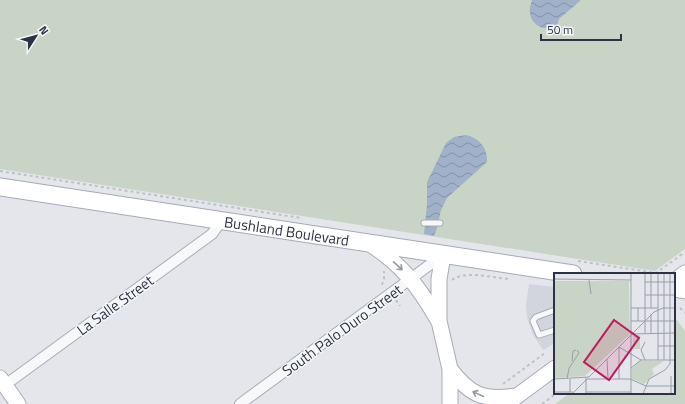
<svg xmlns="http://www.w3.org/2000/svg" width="685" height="404" font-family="'Titillium Web',sans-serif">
<defs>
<pattern id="water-waves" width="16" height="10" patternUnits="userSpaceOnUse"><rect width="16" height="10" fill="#a1b1ca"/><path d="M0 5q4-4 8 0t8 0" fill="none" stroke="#8391a6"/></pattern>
</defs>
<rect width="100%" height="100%" fill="#e4e6ec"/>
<path fill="#d2d5dd" d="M529,284L555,287V343L543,350L533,335L527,318L526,305Z"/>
<path fill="#c8d5c6" d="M0,0H685V249L655,271L0,169Z
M674,316L685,331V404H555L570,393H674Z"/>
<path fill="url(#water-waves)" d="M532,0H581L559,19L557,26C546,32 531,26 530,13C529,9 531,4 532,0Z
M466,135C479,138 488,148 487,162L447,198L441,210L437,228L434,236L424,234L427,204V182L446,143L454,137Z"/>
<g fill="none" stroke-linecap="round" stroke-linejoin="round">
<defs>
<path id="lane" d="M424,223H440
M555,310L536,317L533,321L539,335L555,330"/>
<path id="street" d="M5,385L212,234L222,220
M240,404L443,255"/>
<path id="secondary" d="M368,243C401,263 419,287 438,320
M443,255L439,279V321L450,369V404
M674,281L685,273
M450,369C470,395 483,401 516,396
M0,378L18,404
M509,402L555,368"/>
<g id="primary">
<path id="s1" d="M0,187L573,274"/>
<path d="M674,288L685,290"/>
</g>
</defs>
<use href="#lane" stroke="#a9acb6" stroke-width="7"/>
<use href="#street" stroke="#a9acb6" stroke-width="12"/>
<use href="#secondary" stroke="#a9acb6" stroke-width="17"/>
<use href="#primary" stroke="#a4aab7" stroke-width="19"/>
<path stroke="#bec1c7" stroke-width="2" stroke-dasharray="3 3" stroke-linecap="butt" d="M0,171L301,218
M578,261L656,273L685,252
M452,280C464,270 494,278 510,279
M382,285L384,279V271
M396,300L400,306
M680,308L685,313
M503,384L545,353
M542,404L557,393"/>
<use href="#lane" stroke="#f7f8fa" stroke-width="5"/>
<use href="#street" stroke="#f7f8fa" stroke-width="10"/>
<use href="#secondary" stroke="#fff" stroke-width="15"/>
<use href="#primary" stroke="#fff" stroke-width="17"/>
</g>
<defs><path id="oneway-shaft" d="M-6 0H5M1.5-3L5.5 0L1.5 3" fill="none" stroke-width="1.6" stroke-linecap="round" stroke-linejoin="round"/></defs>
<g stroke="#9698a2">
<use href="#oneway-shaft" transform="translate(398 266) rotate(43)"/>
<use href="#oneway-shaft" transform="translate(478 394) rotate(-155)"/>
</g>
<g text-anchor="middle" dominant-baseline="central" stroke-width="3" stroke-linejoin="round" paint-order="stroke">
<g font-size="15" fill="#2c3244" stroke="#f4f6f9">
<text stroke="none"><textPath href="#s1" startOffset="290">Bushland Boulevard</textPath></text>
<text transform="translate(115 305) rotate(-36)">La Salle Street</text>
<text transform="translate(342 330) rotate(-36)">South Palo Duro Street</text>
</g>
</g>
<g transform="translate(554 273)">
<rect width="121" height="121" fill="#e4e6ec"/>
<path d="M0,8H75L76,61L31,103L0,105ZM79,62H86V76H79Z" fill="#c8d5c6"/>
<path d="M85,88H110L98,96L100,101L90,111L78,106V96Z" fill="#c8d5c6"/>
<path fill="none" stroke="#9a9ea9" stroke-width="1" d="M77,0V121M91,0V60M97,0V35M104,0V87M110,0V87M0,6L77,7M35,7L37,21M91,9H121M91,22H121M77,35H104M84,35V48M97,41V60M77,48H121M78,61L121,60M104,73H121M65,74V106M65,74L87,87H121M53,86L54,106M91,87L87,77L91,69M18,88L19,78L22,77M77,95L87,87M32,105V120M0,106L35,104L100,39L109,35H121M13,106L15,95L25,80L23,77M16,106V119M0,119H19M32,119H77M18,121L33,106H76L92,113H121M89,121L95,106L111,97L116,91V0M117,121V103"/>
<path fill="#c2185b" fill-opacity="0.15" stroke="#c2185b" stroke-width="2" d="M60,47L85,65L55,107L30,89Z"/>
<rect width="121" height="121" fill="none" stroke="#2c3244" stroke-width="2"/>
</g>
<g transform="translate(36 36) rotate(54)" stroke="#f4f6f9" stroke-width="3" paint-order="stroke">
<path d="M0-3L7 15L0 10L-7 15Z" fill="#2c3244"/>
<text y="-6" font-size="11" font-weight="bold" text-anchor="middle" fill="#2c3244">N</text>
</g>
<path d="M541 34v6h80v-6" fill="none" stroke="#2c3244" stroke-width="2"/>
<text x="547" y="34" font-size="12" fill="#2c3244" stroke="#f4f6f9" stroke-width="3" paint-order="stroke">50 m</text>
</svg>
